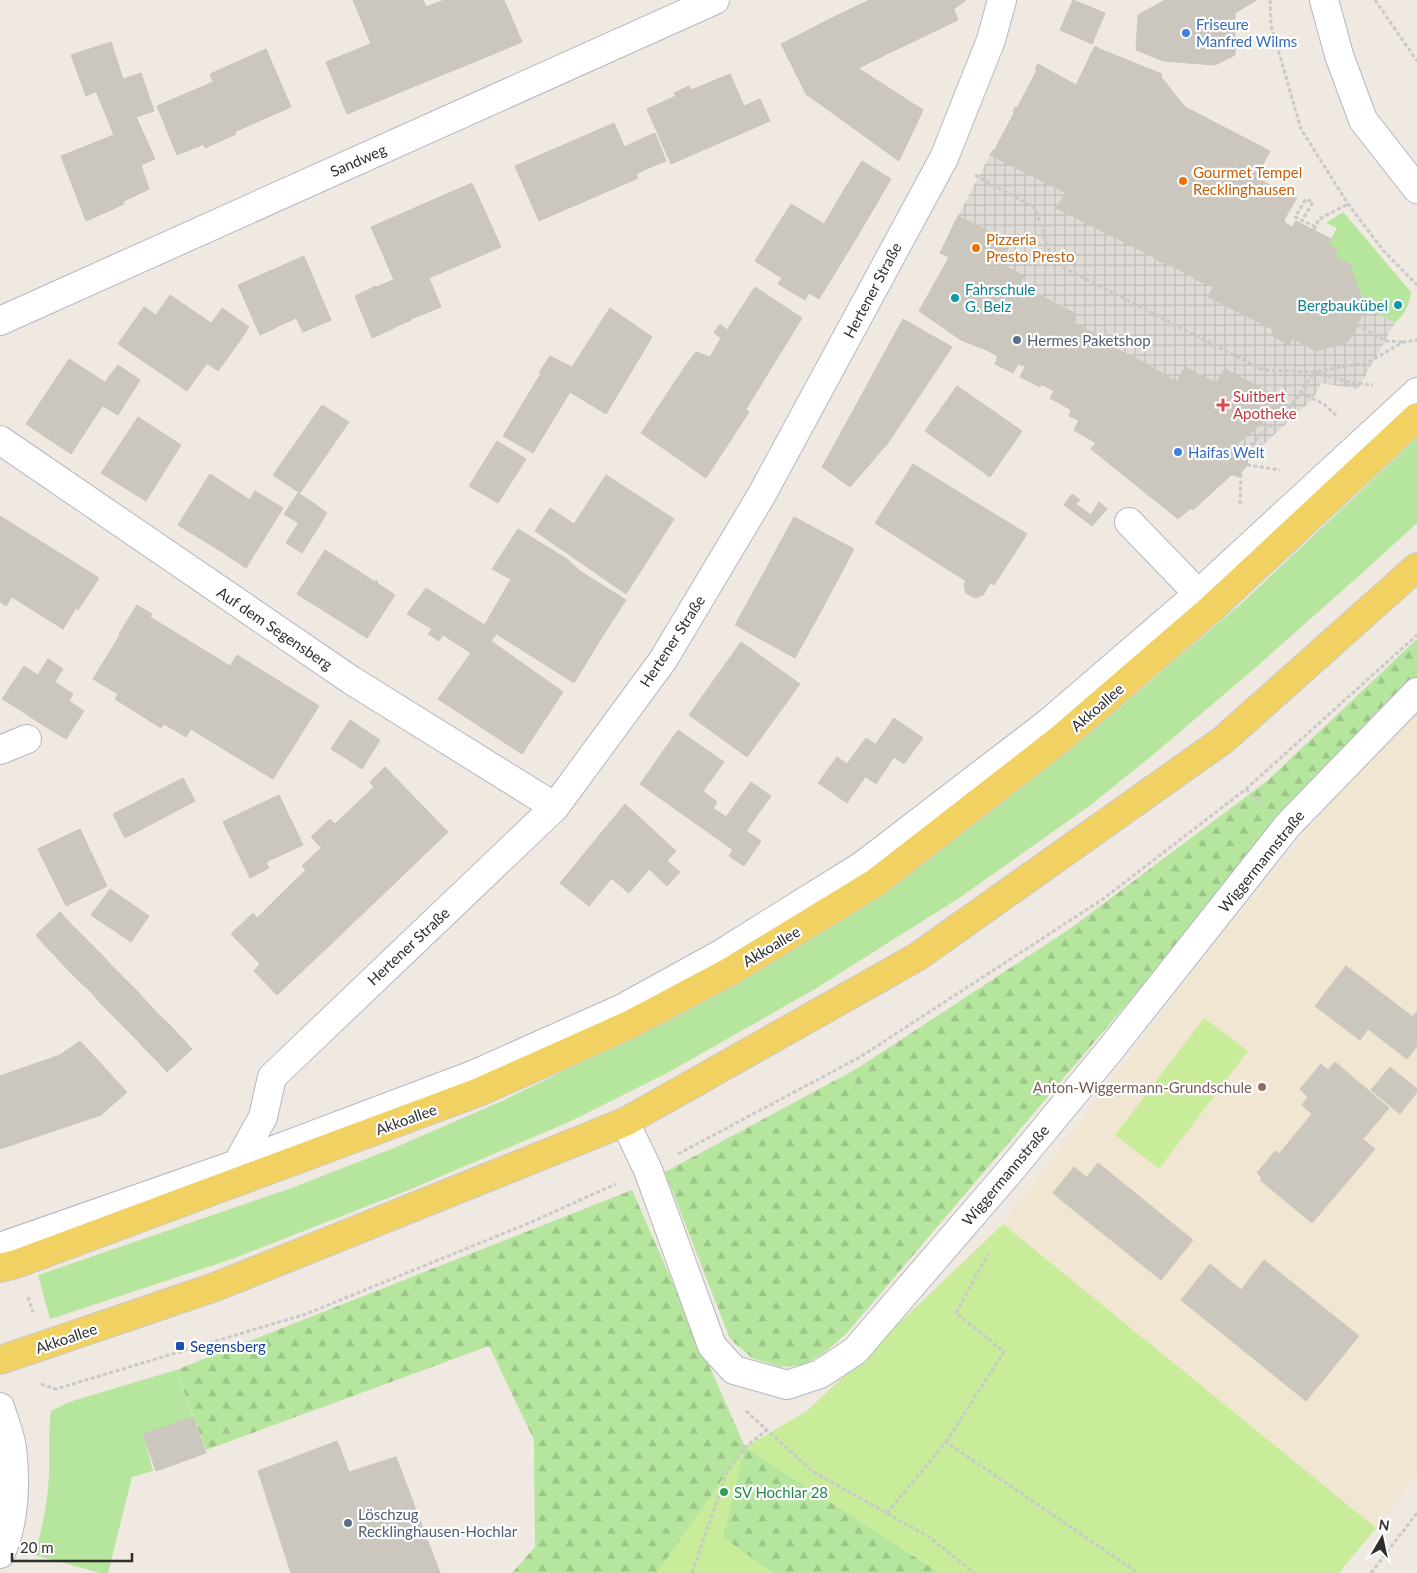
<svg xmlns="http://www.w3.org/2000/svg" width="1417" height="1573" font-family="Lato,sans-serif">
<defs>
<pattern id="forest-firs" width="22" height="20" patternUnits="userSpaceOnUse" patternTransform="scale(1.25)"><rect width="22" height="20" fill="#b6e59e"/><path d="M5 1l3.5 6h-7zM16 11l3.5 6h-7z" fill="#9dc588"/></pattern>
<pattern id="plaza-grid" width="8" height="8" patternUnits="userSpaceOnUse" patternTransform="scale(1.25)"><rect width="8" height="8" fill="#dfdcd8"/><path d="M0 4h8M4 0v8" fill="none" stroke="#c0bdba"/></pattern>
</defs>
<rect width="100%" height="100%" fill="#efe9e1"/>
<path fill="#f0e6d1" d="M1417,708V1475L1376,1528L1003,1224L1210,949L1316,820Z"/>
<path fill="#b6e59e" d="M1343,212L1411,292C1409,305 1405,314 1395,323L1366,308L1353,274L1334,256L1338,250L1328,244L1337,228L1326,223Z
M1417,438V523L1370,566L1255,668L1154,754L1088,807L959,898L815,989L667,1073L569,1122L411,1189L232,1259L50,1319L38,1275L289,1189L394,1148L502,1101L650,1029L906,875L995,809L1096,728L1243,602Z
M176,1370L193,1417L143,1434L153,1471L132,1477L108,1573H100L35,1555C42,1528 48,1502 49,1474C50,1453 48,1432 51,1411L69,1402Z"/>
<path fill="url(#forest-firs)" d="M1417,639V678L1308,785L1267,839L846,1334L824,1353L803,1365L779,1367L752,1358L730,1339L665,1172L858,1068L1071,928L1267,781Z
M632,1190L745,1447L940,1573H773L723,1538L744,1449L657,1573H512L535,1547L534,1440L489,1346L206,1450L176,1370Z"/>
<path fill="#c9ec9a" d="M1204,1018L1248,1051L1159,1169L1115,1135Z
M1003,1224L1376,1528L1339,1573H940L745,1447L723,1537L773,1573H657L745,1447L807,1411Z"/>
<path fill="url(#plaza-grid)" d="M990,155L1066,193L1057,207L1156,258V259L1163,263L1164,262L1197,279V280L1202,283L1203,282L1213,287L1208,297L1274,330L1271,336L1289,345L1292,339H1294L1316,351L1348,342L1366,308L1395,323L1358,389L1321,383L1313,399L1248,459L1247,465L1241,474L1238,477L1232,475L1193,510L1178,497L1212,463L1279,409L1284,400L1225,369L1216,383L1185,367L1177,382L1111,346V344L1094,333L1072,322L1077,313L1019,284L1001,264L1011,242L958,216Z"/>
<path fill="#cbc7bf" stroke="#cbc5ba" d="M353,0H423L426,7L444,0L449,13L441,16L462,67L442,75L424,29L392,42L390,36L371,44Z
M444,0H504L522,42L462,67L441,16L449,13Z
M869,0H913L917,8L843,45L830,19Z
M913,0H950L958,20L885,55L872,31L917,8Z
M950,0H966L954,9Z
M1073,0L1105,13L1092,44L1060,30Z
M1165,0H1257L1235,13V55L1215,65L1163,61L1136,50L1138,15Z
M830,19L843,45L794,70L781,44Z
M424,29L442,75L347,114L326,62L390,36L392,42Z
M872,31L885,55L806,94L794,70Z
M111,42L123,79L86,96L71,55Z
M1095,46L1100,49L1162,74L1161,77L1185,107L1270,151L1256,178L1297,198L1285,218L1284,222L1292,227L1296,221L1331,239L1328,244L1338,250L1334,256L1353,266L1350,272L1353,274L1366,308L1348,342L1316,351L1294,339H1292L1289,345L1271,335L1274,330L1208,297L1213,287L1203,282L1202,283L1197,280V279L1164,262L1163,263L1155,259L1156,258L1056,208L1066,193L990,155L993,150L994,151L1014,113L1013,112L1015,107L1017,108L1037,70L1035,69L1038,64L1076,85Z
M266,49L291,107L234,132L210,74Z
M858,68L923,110L899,161L806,94Z
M141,73L154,111L136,117L123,79Z
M730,74L744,106L760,99L770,121L671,164L647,109L676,96L674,93L689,86L691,90Z
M123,79L136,117L155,159L141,165L149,189L122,202L124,204L86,221L61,156L114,135L96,91Z
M213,82L236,134L205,148L204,144L177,155L157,106Z
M614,123L638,178L539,221L515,166Z
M655,133L666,161L651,167L639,140Z
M639,140L651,167L636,174L624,147Z
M862,161L891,179L874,208L844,190Z
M472,183L501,247L429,278L441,307L411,319L371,227Z
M844,190L874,208L854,242L824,224Z
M791,204L854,242L819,299L809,293L805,300L778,284L782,278L755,261Z
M958,216L1011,242L990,286L947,261L949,257L940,253Z
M304,256L331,320L303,332L296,318L260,335L238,285Z
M947,261L990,286L961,340L919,311Z
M1001,264L1024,276L986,350L961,340Z
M393,280L411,320L395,327L377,287Z
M1019,284L1057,304L1025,366L1018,364L1013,373L995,364L998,356L986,350Z
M376,286L394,328L372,338L355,296Z
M755,287L802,318L746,409L686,365L696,352L710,357L721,338L714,333L720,324L727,330Z
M170,295L239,342L218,371L207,363L187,391L118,344L144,307L156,315Z
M1057,304L1077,314L1072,322L1094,333L1062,395L1041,384L1040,387L1020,377Z
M222,308L249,327L239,342L211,324Z
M610,308L652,337L606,414L539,373L550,356L572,367Z
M903,319L952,347L888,443L848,420Z
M1094,333L1111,344V346L1148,365L1127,404L1113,396L1095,427L1104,432L1096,443L1074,430L1079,420L1069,416L1071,410L1050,398L1054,391L1062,395Z
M69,359L114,388L71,454L26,424Z
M118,365L140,380L118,415L103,406L114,388L105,382Z
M686,365L749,412L706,478L641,433Z
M1148,365L1177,382L1132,461L1101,437L1104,432L1095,427L1113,396L1127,404Z
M1185,367L1216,383L1225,369L1284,400L1279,409L1231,449L1161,411Z
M540,375L570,392L533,453L503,436Z
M957,386L1022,431L990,477L925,431Z
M322,405L349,422L300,493L273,475Z
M1161,411L1224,444L1212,463L1178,497L1132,461Z
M138,417L181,445L146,501L101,473Z
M848,420L888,443L850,487L822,467Z
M1101,437L1178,497L1212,463L1224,444L1248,459L1247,465L1238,477L1232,474L1193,510L1191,508L1178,519L1091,449Z
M497,441L526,459L498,503L469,486Z
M913,464L1027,534L994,585L990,583L983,595L975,598L966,593L964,584L966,581L875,523Z
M210,474L250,500L219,550L178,525Z
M606,475L674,519L626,594L535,531L550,508L574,524Z
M255,491L283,508L246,568L219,550Z
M298,493L312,502L298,523L284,514Z
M1072,494L1080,500L1076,504L1091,515L1099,502L1107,509L1092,526L1064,505Z
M312,502L327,513L302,553L286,543Z
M0,516L11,523L0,541Z
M794,517L854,549L820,613L760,580Z
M11,523L45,544L6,606L0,602V541Z
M518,529L567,559L543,597L492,569Z
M45,544L99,578L78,610L76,608L63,629L12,597Z
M325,550L360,572L332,616L297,594Z
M567,559L580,571L557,605L543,597Z
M580,571L626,600L602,637L557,605Z
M360,572L375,582L376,580L378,582L377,583L395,595L367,638L332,616Z
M511,579L557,605L602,637L574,683L484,626Z
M760,580L820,613L795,658L735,625Z
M426,588L497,633L491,641L563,692L522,754L438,699L471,653L443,635L439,641L428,634L432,629L407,614Z
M137,605L152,614L134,643L119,634Z
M150,617L230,666L186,737L164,724L161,728L115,699L118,694L93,679L120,635L134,643Z
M741,642L800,684L747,757L689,715Z
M237,655L271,676L225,750L191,729Z
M48,659L63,669L32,718L17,708Z
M24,666L38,675L17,708L2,699Z
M271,676L319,706L273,779L225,750Z
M55,682L73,694L51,730L32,718Z
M69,701L84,711L66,739L51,730Z
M894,718L923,738L904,764L876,744Z
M350,720L365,730L347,759L331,749Z
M365,730L380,740L362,769L347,759Z
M678,730L724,762L703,791L717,802L713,808L761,841L744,866L729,856L733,850L640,784Z
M866,738L894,757L876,784L847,764Z
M837,757L865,777L847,803L818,783Z
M385,767L448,832L374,903L311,837L330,819L335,824L374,787L370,782Z
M183,778L195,801L125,838L113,814Z
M751,782L771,796L746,831L726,817Z
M279,795L287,812L249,829L241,813Z
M625,804L676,851L667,861L680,872L667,886L649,869L629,893L583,855Z
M287,812L295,828L257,846L249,829Z
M241,813L269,868L250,878L223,822Z
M295,828L303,845L266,862L257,846Z
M80,829L107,886L66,906L38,849Z
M321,848L374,903L330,945L281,894L306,870L302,866Z
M583,855L611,879L589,906L560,883Z
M110,889L149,916L131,942L91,915Z
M281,894L330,945L277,995L254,971L260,964L231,934L253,913L257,918Z
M60,912L71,924L46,947L36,935Z
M71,924L82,935L57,958L46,947Z
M82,935L93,946L68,970L57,958Z
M93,946L104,957L79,981L68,970Z
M104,957L115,969L91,992L79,981Z
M1346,966L1413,1017L1417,1011V1046L1407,1059L1368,1029L1360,1040L1315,1006Z
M115,969L126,980L101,1004L91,992Z
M126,980L137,991L112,1015L101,1004Z
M137,991L148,1003L123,1026L112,1015Z
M148,1003L158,1014L134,1037L123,1026Z
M158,1014L170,1025L145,1049L134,1037Z
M170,1025L181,1037L156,1060L145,1049Z
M181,1037L192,1049L167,1072L156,1060Z
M80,1041L127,1092L101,1115L0,1149V1076L60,1055Z
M1335,1062L1389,1108L1363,1139L1375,1149L1312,1223L1260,1180L1262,1178L1257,1173L1275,1151L1279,1154L1312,1114L1302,1105L1308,1097L1300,1089L1321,1064L1328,1070Z
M1390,1067L1417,1089V1092L1400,1114L1371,1090Z
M1098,1163L1193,1240L1161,1280L1066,1204Z
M1074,1167L1087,1178L1066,1204L1053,1193Z
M1264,1260L1359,1336L1306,1401L1181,1300L1210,1264L1241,1290Z
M193,1417L206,1453L156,1471L143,1434Z
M337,1441L349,1472L396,1457L440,1573H291L258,1471Z"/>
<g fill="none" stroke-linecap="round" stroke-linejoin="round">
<defs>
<path id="minor" d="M1324,0L1339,55L1363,120L1417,189
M0,321L715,0
M0,440L351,680L555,807
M1129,522L1211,607
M0,750L27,739
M625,1122L648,1170L712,1346L734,1370L787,1385L820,1374L855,1351L1010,1171L1110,1050L1288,825L1417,692
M231,1170L237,1164L263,1117L272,1077L555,807L663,660L761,496L944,158L991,40L1002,0
M0,1247L237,1164L475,1074L623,1008L719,955L863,865L1048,723L1199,593L1417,392
M0,1407C4,1420 10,1434 12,1448C16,1480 15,1525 0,1554"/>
<path id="major" d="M0,1268L16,1264L479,1092L629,1025L729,972L875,883L1059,740L1212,608L1417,417
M0,1360L215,1287L625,1122L917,957L1223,740L1417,567"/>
</defs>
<use href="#minor" stroke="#b4b7c1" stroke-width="30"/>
<use href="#major" stroke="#c9c9c9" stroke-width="30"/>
<path stroke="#c9c9c9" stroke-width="3" stroke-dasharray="4 2.5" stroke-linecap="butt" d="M1270,0L1271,25L1301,129L1348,204L1383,250L1417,285
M1375,0L1417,61
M975,175L1035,208L1053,262L1263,370L1315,372L1369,362L1403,342L1417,340
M1304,217L1313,202L1306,199L1295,217L1316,227
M1314,230L1319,219L1348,204
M1357,325L1386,341L1402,342
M1300,393L1324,404L1338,417
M1241,454L1291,406L1315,372L1349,382L1373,385
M1247,465L1280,470
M1241,474L1240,504L1241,505
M1246,789L1262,804
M678,1154L860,1057L1103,899L1246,789L1417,635
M28,1297L33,1312
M41,1384L56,1389L306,1314L529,1223L616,1184
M746,1411L812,1471L929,1537L974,1573
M946,1442L1004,1352L956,1313L988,1254
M887,1513L946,1442L1138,1573
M692,1573L726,1475L745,1447L767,1430
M1371,1573L1417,1513"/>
<use href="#minor" stroke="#fff" stroke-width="28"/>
<use href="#major" stroke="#f2d163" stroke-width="28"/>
</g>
<g fill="#3f7fe0" stroke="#fff" stroke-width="2">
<circle cx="1186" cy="33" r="5"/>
<circle cx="1178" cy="452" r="5"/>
</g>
<g fill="#e8710a" stroke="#fff" stroke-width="2">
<circle cx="1183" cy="181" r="5"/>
<circle cx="976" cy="248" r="5"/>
</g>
<g fill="#0f9aa8" stroke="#fff" stroke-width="2">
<circle cx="955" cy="298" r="5"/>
<circle cx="1398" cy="305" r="5"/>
</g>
<g fill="#5c6f8a" stroke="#fff" stroke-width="2">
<circle cx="1017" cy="340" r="5"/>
<circle cx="348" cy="1523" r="5"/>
</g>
<path fill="#e0444e" stroke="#fff" stroke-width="2" d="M1220.5 397.5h5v5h5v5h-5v5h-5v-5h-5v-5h5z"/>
<circle fill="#8d6e63" stroke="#fff" stroke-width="2" cx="1262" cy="1087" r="5"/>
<rect fill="#1a4fb4" stroke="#fff" stroke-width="2" x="175" y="1341" width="10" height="10" rx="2.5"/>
<circle fill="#2e9e5b" stroke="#fff" stroke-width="2" cx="724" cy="1492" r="5"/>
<g text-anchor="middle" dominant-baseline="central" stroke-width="4.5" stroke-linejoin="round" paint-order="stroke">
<g font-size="15" fill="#366cbe" stroke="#fff" text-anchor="start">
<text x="1196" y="24">Friseure<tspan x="1196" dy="17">Manfred Wilms</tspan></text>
<text x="1188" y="452">Haifas Welt</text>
</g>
<g font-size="15" fill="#2e2e2e" stroke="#fff">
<text transform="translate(358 160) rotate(-24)">Sandweg</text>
<text transform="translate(872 290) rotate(-62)">Hertener Straße</text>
<text transform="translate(275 628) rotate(34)">Auf dem Segensberg</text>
<text transform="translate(672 641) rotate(-57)">Hertener Straße</text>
<text transform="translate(1097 707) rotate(-41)">Akkoallee</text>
<text transform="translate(1261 861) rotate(-51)">Wiggermannstraße</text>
<text transform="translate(408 946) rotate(-43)">Hertener Straße</text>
<text transform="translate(771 946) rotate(-31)">Akkoallee</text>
<text transform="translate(406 1119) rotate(-20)">Akkoallee</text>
<text transform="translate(1005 1175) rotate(-50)">Wiggermannstraße</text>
<text transform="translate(66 1338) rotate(-19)">Akkoallee</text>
</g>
<g font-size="15" fill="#c56008" stroke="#fff" text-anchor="start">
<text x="1193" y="172">Gourmet Tempel<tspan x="1193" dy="17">Recklinghausen</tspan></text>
<text x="986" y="239">Pizzeria<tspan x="986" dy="17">Presto Presto</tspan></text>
</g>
<g font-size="15" fill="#0d838f" stroke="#fff" text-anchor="start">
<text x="965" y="289">Fahrschule<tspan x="965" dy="17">G. Belz</tspan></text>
<text x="1388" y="305" text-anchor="end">Bergbaukübel</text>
</g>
<g font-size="15" fill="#4e5e75" stroke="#fff" text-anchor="start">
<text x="1027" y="340">Hermes Paketshop</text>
<text x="358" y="1514">Löschzug<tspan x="358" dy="17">Recklinghausen-Hochlar</tspan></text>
</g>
<g font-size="15" fill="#be3a42" stroke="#fff" text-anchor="start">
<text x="1233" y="396">Suitbert<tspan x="1233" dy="17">Apotheke</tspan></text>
</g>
<g font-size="15" fill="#785e54" stroke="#fff" text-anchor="end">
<text x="1252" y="1087">Anton-Wiggermann-Grundschule</text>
</g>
<g font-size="15" fill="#164399" stroke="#fff" text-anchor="start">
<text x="190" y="1346">Segensberg</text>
</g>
<g font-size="15" fill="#27864d" stroke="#fff" text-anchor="start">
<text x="734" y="1492">SV Hochlar 28</text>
</g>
</g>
<g transform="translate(1382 1538) rotate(9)" stroke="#ffffff" stroke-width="4" paint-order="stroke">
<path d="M0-4L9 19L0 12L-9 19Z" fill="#2e2e2e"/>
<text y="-8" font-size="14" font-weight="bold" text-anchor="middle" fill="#2e2e2e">N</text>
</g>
<path d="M12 1553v8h120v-8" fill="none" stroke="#2e2e2e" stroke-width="2.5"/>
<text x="20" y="1553" font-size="15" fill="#2e2e2e" stroke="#ffffff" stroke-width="4" paint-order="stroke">20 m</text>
</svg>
